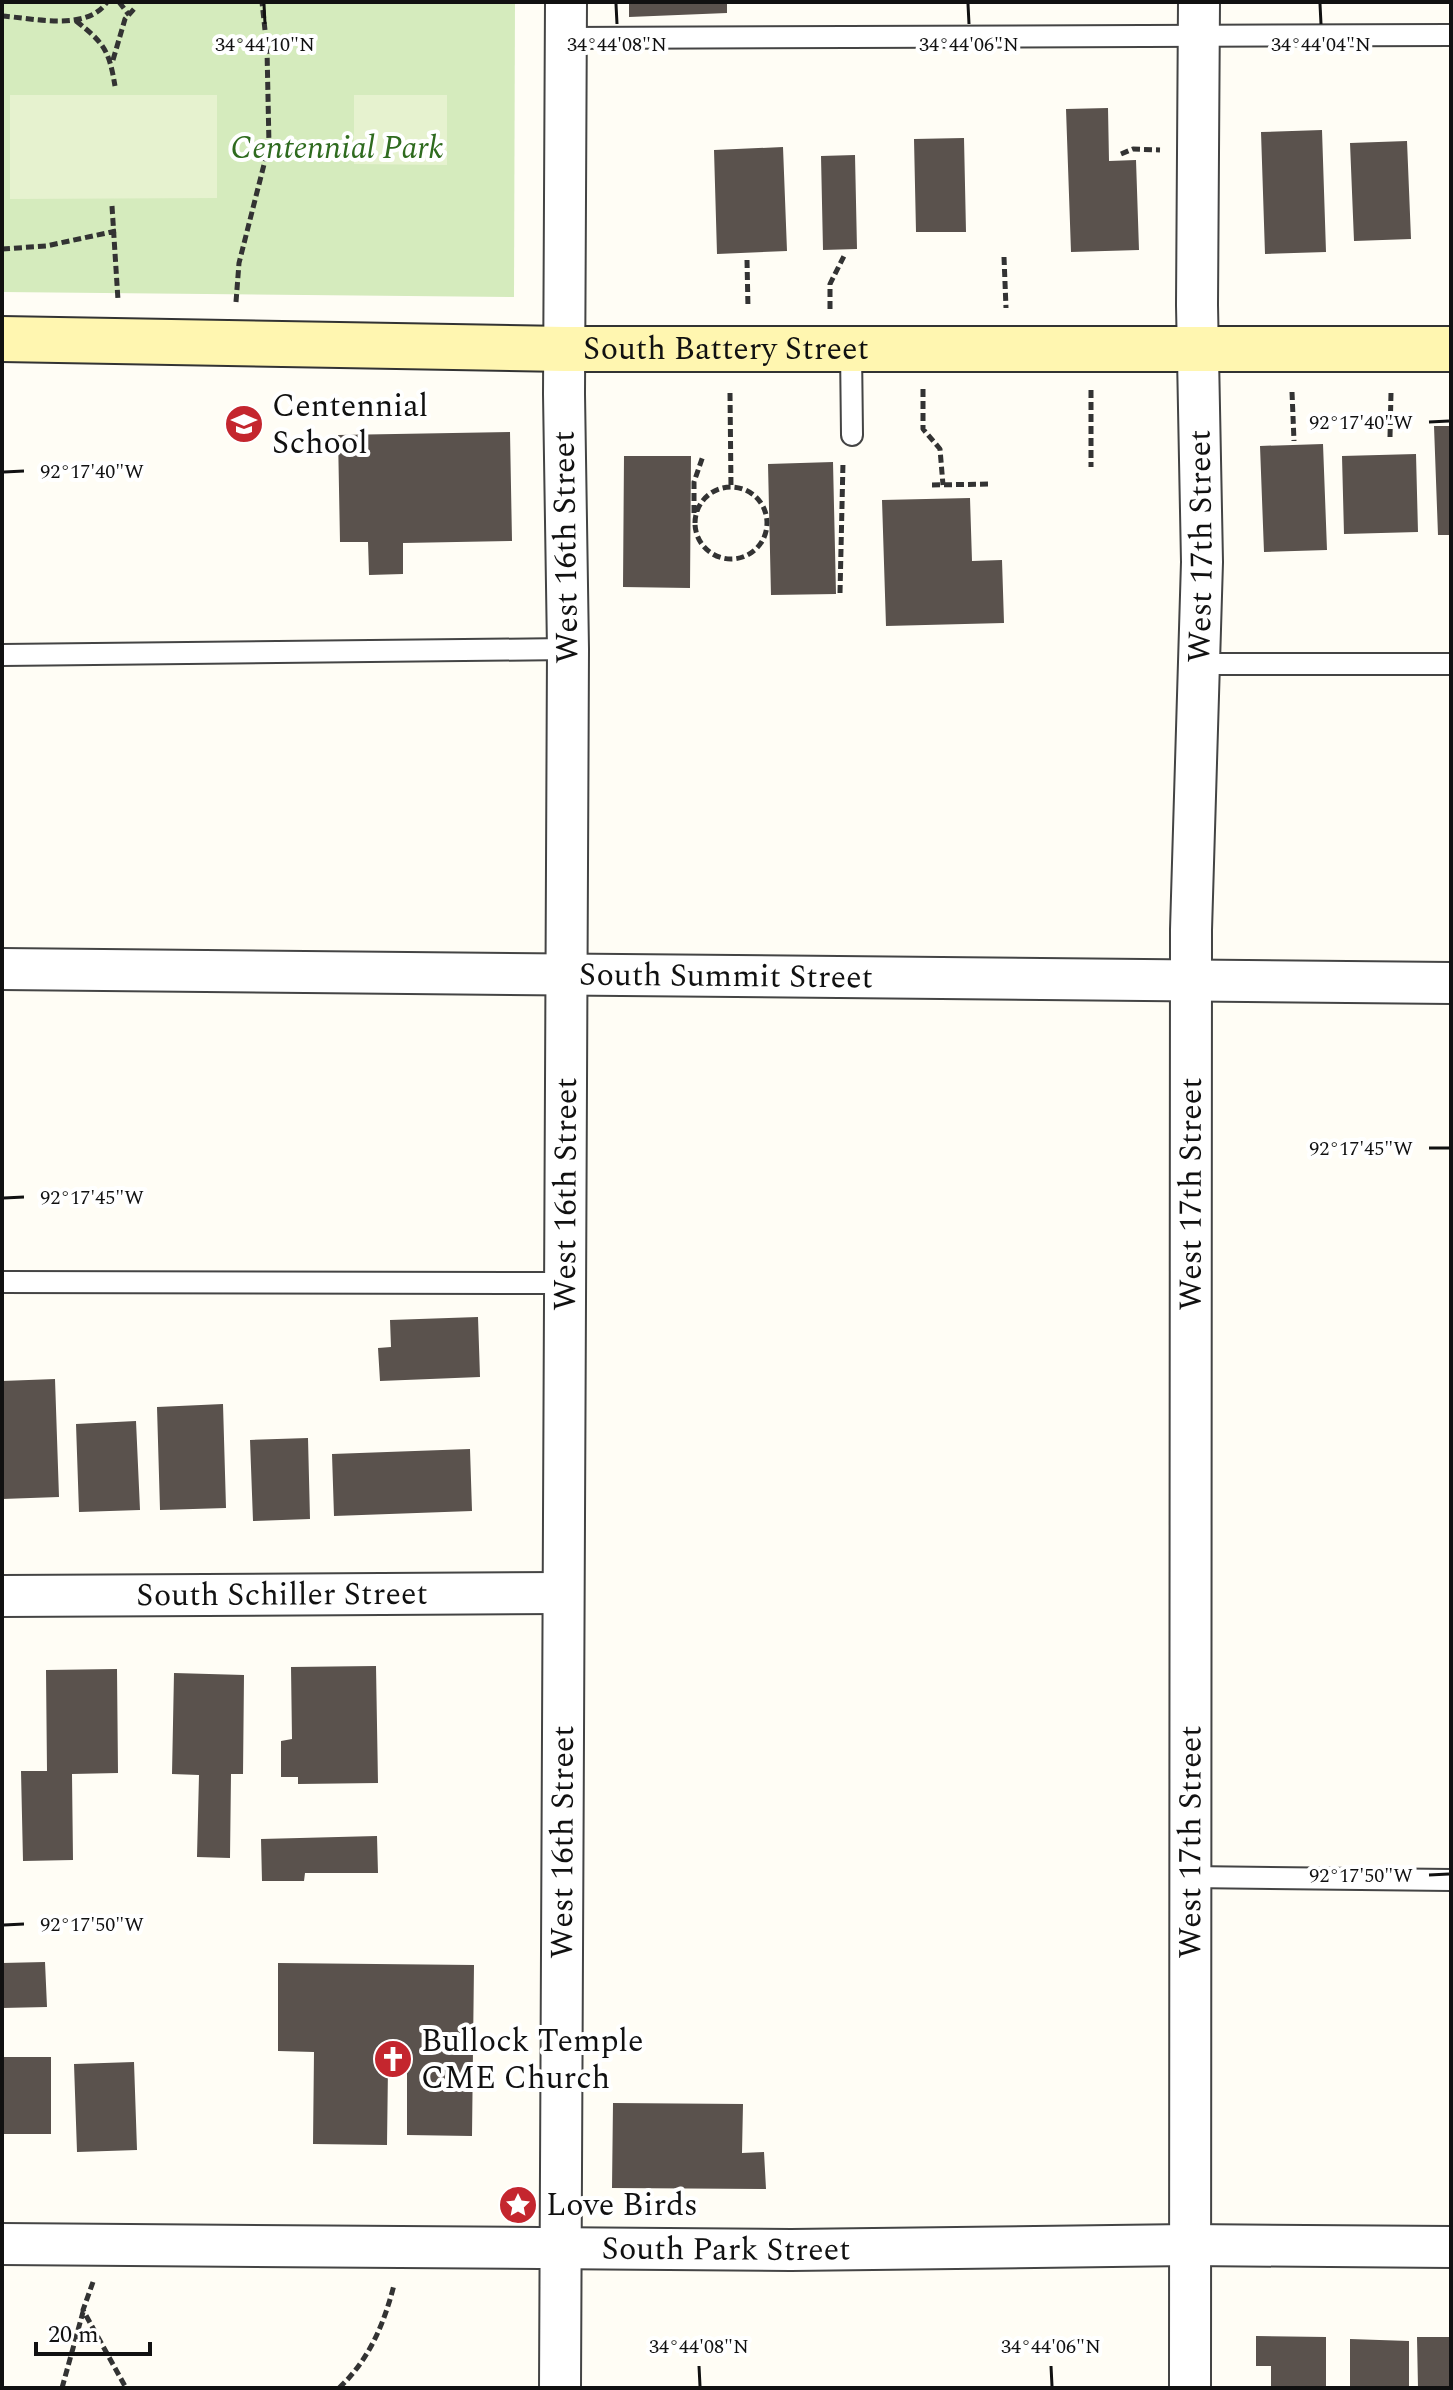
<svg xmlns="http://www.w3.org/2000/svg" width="1453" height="2390" font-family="Spectral,serif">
<rect width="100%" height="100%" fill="#fffdf5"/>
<path fill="#d5ebbd" d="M2,2H515L514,297L2,292Z"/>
<path fill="#e6f2cf" d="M10,95H217V198L10,199Z
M354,95H447V165L354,164Z"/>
<path fill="#5a524d" d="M629,2H727V13L629,17Z
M1108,108L1109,161L1136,160L1139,250L1071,252L1066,109Z
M1322,130L1326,252L1265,254L1261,132Z
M964,138L966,232H916L914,139Z
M1407,141L1411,239L1354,241L1350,143Z
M783,147L787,251L717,254L714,150Z
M855,155L857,249L823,250L821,156Z
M1434,426H1451V535H1438Z
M510,432L512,541L403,543V574L369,575L368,542H340L338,435Z
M1323,444L1327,550L1264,552L1260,446Z
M1416,454L1418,532L1344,534L1342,456Z
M624,456H691L690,588L623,587Z
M833,462L836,594L771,595L768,464Z
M970,498L972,561L1002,560L1004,623L886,626L882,500Z
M478,1317L480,1377L380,1381L378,1348L391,1347L390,1320Z
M55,1379L59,1497L2,1499V1381Z
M223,1404L226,1508L160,1510L157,1407Z
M136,1421L140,1510L79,1512L76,1424Z
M308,1438L310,1519L253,1521L250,1440Z
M470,1449L472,1511L334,1516L332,1454Z
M376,1666L378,1783L298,1784V1777H281V1741L292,1739L291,1667Z
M117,1669L118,1773L72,1774L73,1860L23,1861L21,1771H47L46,1670Z
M174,1673L244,1675L243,1774H231L230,1858L197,1857L199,1775L172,1774Z
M377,1836L378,1873H305L304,1881H262L261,1839Z
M45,1962L47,2007L2,2008V1963Z
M278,1963L474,1965L472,2136L407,2135V2066H388L387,2145L313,2144L314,2052L278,2051Z
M2,2057H51V2134H2Z
M134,2062L137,2150L77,2152L74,2064Z
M613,2103L743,2104L742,2153L764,2152L766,2189L612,2188Z
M1256,2336L1326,2337V2388H1271V2366H1256Z
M1417,2337H1451V2388H1418Z
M1350,2339L1409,2341V2388H1350Z"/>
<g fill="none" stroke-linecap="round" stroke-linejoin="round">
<defs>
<path id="lane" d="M565,38L1451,35
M851,349L852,435
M2,655L568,649
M1201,664H1451
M2,1282L564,1283
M1189,1877L1451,1880"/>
<g id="street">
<path id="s1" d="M2,969L1451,983"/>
<path id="s2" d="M2,1596L561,1593"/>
<path id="s3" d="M2,2244L791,2250L1188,2245L1451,2247"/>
<path id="s4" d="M560,2388L568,649L564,394L566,2"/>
<path id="s5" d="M1190,2388L1191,930L1202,562L1197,305L1199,2"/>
</g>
<g id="secondary">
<path id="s6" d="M2,339L565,349H1451"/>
</g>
</defs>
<use href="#lane" stroke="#444" stroke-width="24"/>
<use href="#street" stroke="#444" stroke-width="44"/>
<use href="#secondary" stroke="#333" stroke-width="48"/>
<path stroke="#333" stroke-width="5" stroke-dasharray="8 4" stroke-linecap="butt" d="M119,2L129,15
M2,16C33,18 87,32 107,2
M76,21C104,43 109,50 115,86
M113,60L125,19L134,9
M1121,154L1133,149L1160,150
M112,206L118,300
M2,249L46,246L116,231
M1004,257L1006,308
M747,260L748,308
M236,302L239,263L269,145L267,49L262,2
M830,309V284L845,254
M923,389V429L940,449L943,485
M1091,390V467
M1292,392L1294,441
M730,393L731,487
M1390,437L1391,393
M932,485L990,484
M695 523a36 36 0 1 1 72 0a36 36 0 1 1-72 0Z
M694,513V482L703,456
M840,593L843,462
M93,2282L83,2310L126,2388
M62,2388L83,2312
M339,2388C369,2360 384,2324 394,2285"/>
<use href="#lane" stroke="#fff" stroke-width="20"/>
<use href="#street" stroke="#fff" stroke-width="40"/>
<use href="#secondary" stroke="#fff6b0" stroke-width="44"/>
</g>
<path fill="none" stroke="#111" stroke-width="3" d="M264,4L265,24M616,4L617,24M968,4L969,24M1320,4L1321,24M1429,422L1449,421M4,472L24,471M1429,1148H1449M4,1198L24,1197M1429,1875L1449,1874M4,1925L24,1924M699,2366L700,2386M1051,2366L1052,2386"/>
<defs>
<symbol id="school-disc" viewBox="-11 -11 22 22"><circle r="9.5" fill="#c4262e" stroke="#fff"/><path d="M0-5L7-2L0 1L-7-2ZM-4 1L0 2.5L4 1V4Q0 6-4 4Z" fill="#fff"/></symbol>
<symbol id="church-disc" viewBox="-11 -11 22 22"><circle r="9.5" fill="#c4262e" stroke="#fff"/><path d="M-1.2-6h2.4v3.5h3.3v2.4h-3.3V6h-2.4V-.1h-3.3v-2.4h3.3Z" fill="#fff"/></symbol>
<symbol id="sight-disc" viewBox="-11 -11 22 22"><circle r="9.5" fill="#c4262e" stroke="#fff"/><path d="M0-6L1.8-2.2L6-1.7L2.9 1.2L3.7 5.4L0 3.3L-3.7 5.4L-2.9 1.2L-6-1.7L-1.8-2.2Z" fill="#fff"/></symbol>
</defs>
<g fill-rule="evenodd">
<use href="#school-disc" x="222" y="402" width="44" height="44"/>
<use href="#church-disc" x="371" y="2037" width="44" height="44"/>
<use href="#sight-disc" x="496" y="2183" width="44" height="44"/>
</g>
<g text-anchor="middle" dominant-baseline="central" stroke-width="8" stroke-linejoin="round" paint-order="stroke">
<g font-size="32" font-style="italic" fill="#2f6b1f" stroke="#fff">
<text x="337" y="148">Centennial Park</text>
</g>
<g font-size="32" fill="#111" stroke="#fff">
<text stroke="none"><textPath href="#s6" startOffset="724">South Battery Street</textPath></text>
<text transform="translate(566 547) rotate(-91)">West 16th Street</text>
<text stroke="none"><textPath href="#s5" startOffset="1842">West 17th Street</textPath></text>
<text stroke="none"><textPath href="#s1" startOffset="724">South Summit Street</textPath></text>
<text stroke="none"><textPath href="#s4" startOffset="1194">West 16th Street</textPath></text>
<text stroke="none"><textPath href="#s5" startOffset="1194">West 17th Street</textPath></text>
<text stroke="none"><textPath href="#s2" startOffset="280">South Schiller Street</textPath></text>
<text stroke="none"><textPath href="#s4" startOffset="546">West 16th Street</textPath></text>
<text stroke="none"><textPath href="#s5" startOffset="546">West 17th Street</textPath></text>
<text stroke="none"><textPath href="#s3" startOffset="724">South Park Street</textPath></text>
</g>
<g font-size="32" fill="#111" stroke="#fff" text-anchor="start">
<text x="272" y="406">Centennial<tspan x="272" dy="37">School</tspan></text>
<text x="421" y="2041">Bullock Temple<tspan x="421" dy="37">CME Church</tspan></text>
<text x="546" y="2205">Love Birds</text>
</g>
</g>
<g font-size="20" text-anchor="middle" fill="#111" stroke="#fff" stroke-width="8" stroke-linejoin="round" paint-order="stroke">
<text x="265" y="51">34°44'10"N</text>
<text x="617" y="51">34°44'08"N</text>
<text x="969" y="51">34°44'06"N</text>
<text x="1321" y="51">34°44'04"N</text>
<text x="1361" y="429">92°17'40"W</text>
<text x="92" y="478">92°17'40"W</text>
<text x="1361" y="1155">92°17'45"W</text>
<text x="92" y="1204">92°17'45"W</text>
<text x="1361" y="1882">92°17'50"W</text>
<text x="92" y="1931">92°17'50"W</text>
<text x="699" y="2353">34°44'08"N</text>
<text x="1051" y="2353">34°44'06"N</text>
</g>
<rect width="1453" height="2390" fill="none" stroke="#111111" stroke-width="8"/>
<path d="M36 2342v12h114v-12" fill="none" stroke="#111111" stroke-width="4"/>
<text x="48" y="2342" font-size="24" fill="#111111" stroke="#ffffff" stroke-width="6" paint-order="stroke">20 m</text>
</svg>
